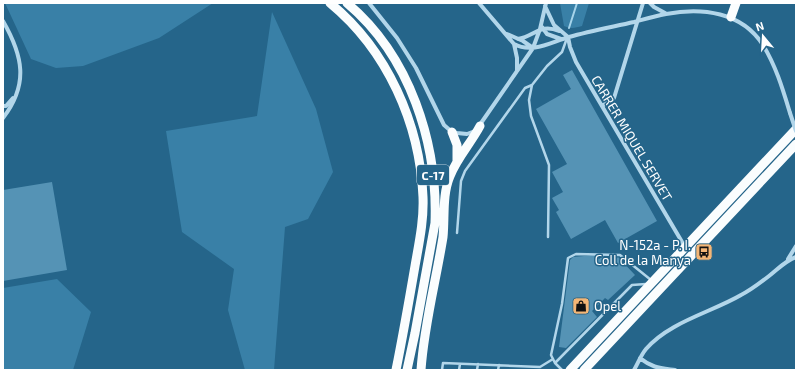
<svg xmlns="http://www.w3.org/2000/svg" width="799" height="373" font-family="'Exo 2',sans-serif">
<rect width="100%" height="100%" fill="#25658a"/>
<path fill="#3980a7" d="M5,3H213L159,38L83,66L56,68L31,59Z
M560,3H589L582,26C575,28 570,29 564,26Z
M272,12L316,109L333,172L308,219L285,227L274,370H245L228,310L234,269L182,232L166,131L257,116Z
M57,279L91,312L73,370H3V288Z"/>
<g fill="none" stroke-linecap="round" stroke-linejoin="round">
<path stroke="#a6d4eb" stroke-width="2" d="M569,28L577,3"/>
</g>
<path fill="#5593b5" d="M572,70L657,221L618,243L605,220L571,239L556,212L559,210L552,198L563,192L552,172L567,164L536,109L571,89L563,75Z
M52,182L67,270L3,281V190Z
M595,255L599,259L603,256L611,264L618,257L635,275L608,300L605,298L592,311L597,317L566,348L559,347L570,260L573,257Z"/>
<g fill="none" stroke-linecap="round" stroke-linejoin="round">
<path stroke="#b2d6ea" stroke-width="2.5" d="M457,233L461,181L465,171L525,88L532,85
M548,237L549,165L531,116L529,100L532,85L547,66L562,52L567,38
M555,363L551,355L562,304L568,258L576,254L620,255L651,280
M442,370L443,363L540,367L553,359
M459,370L460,364
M477,370L478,364
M498,370L499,365
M562,370L555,363L632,285L646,284"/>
<path stroke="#b2d6ea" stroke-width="4" d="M369,3L397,38L416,68L444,125L452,132L457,133L467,134L475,131
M479,3L514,44L517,58V71
M650,3L654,7L665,13
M545,6L554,25L568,37
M3,21C23,56 29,84 3,118
M542,27L547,34L561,39
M507,34L523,41L533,48
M568,37L570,47L576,62L685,247
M518,39C535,36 540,23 559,31
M514,44C532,54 551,42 569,37C590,31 612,27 634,22C645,19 655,16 666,14C702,7 742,12 763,45C776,66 783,90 790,113
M3,106H6L13,98
M602,106L614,98L643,3
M479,126L533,48L540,29L546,3
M788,259L796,246
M640,358C652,368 660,368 675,370
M634,370C638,363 641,355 646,349C669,322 712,312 741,295C751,290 760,283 769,276C778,269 785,261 796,257"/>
<path stroke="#fafdfe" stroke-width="9" d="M330,3C387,50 420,123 423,197C424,220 419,243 415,266C409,301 403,335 396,370
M347,3C410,56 438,143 435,223L415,333L407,370
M731,17L736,3
M452,132L457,145V161
M421,370C424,325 436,281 443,237C445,217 442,195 450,176C457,158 471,143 480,126
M570,370L796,129
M584,370L796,144"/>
<path stroke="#b2d6ea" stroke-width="4" d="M790,113L796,131"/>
</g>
<defs>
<symbol id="bus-square" viewBox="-11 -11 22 22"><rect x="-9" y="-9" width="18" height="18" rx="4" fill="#f4b676" stroke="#25658a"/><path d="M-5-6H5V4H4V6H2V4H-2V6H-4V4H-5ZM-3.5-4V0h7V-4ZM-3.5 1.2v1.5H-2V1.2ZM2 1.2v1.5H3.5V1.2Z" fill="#111"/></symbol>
<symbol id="shop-square" viewBox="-11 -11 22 22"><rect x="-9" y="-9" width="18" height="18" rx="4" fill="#f4b676" stroke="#25658a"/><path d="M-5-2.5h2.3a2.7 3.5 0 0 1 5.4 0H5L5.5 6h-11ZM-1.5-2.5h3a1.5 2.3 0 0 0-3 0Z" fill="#111"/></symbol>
</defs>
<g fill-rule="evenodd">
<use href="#bus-square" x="694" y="242" width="20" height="20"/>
<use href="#shop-square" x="571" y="296" width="20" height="20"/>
</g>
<g text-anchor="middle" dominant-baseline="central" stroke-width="3" stroke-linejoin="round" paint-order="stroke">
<rect fill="#25658a" stroke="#bed1dc" stroke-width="1" x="417" y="165" width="32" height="20" rx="3"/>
<g font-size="12" font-weight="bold" fill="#fff">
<text x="433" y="175">C-17</text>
</g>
<g font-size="13" fill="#fff" stroke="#25658a">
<text transform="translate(632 138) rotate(59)">CARRER MIQUEL SERVET</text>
</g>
<g font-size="13" fill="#fff" stroke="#25658a" text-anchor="end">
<text x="691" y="245">N-152a - P. I.<tspan x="691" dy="15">Coll de la Manya</tspan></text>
<text x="594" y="306" text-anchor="start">Opel</text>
</g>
</g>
<rect width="799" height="373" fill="none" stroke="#ffffff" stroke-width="8"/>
<g transform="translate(763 36) rotate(342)" stroke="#25658a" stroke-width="3" paint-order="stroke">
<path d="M0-3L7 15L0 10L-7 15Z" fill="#ffffff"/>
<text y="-6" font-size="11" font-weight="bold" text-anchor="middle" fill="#ffffff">N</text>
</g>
</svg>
